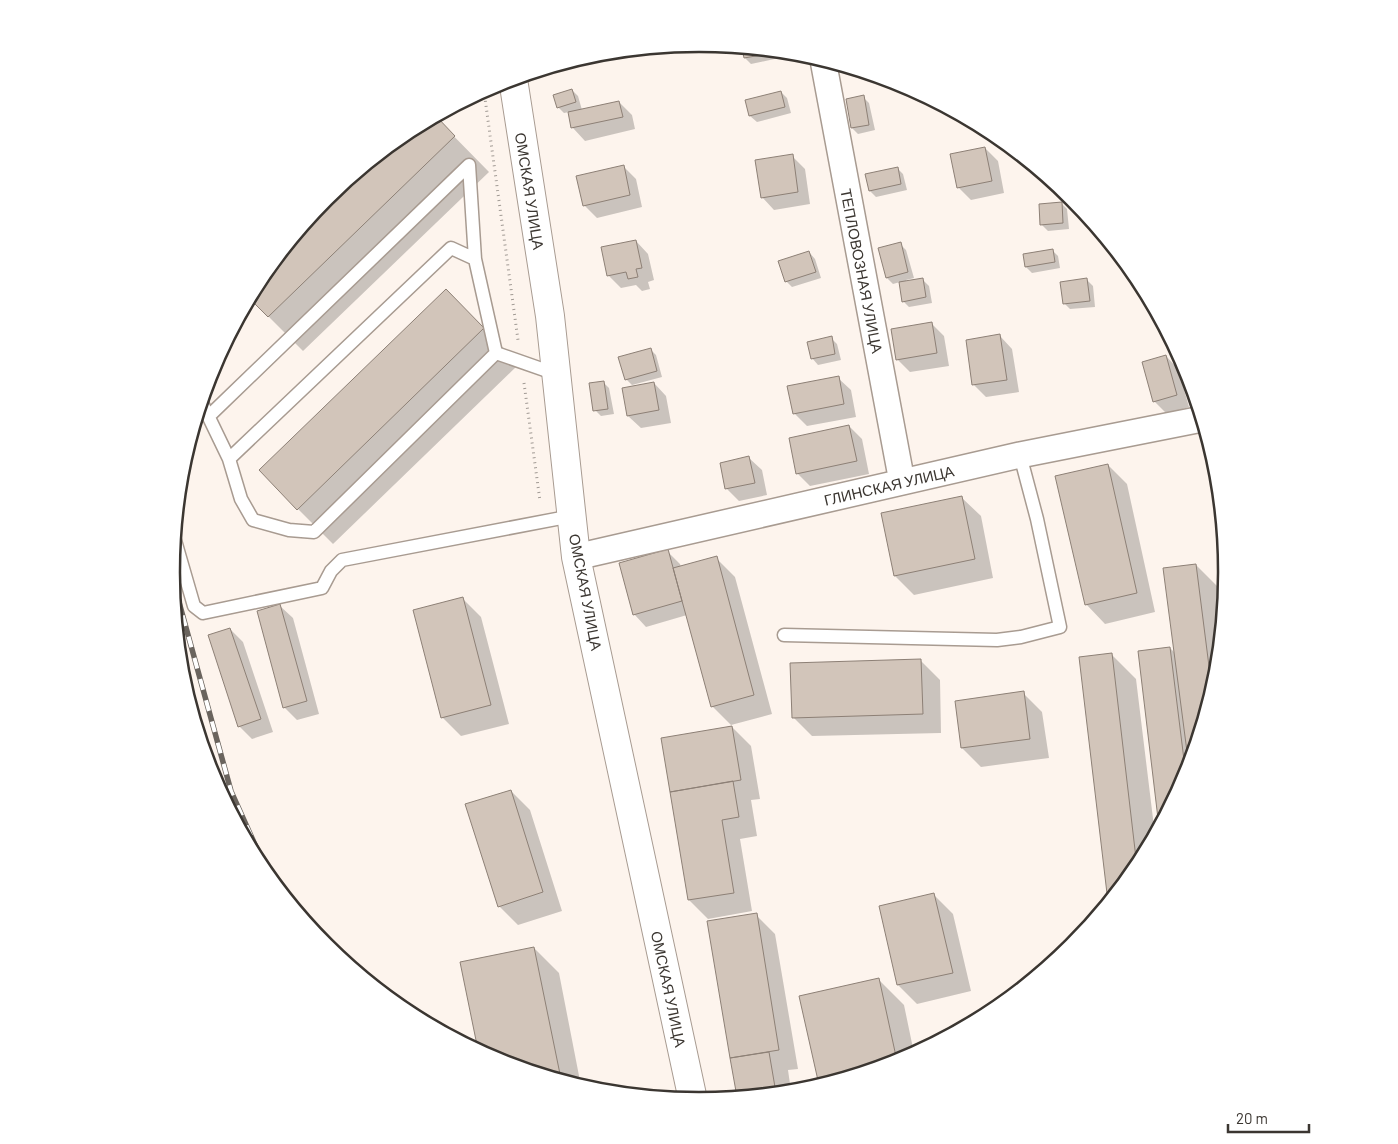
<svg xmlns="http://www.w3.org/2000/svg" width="1398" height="1144" font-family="Barlow,sans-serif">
<rect width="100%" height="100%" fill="#fdf4ed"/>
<path fill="#0003" d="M743,48L777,51L779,58L751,64L745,58Z
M572,90L578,96L582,110L619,102L632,115L635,129L585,141L573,128L569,112L564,113L558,107Z
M781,92L787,98L791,113L757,122L750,116L746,101Z
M863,97L869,103L875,130L858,134L852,128Z
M435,117L489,172L303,351L268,316L260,278L326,198L406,133Z
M985,148L998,161L1004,193L971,200L958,187Z
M792,156L805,169L810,204L774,210L762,197Z
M623,166L636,179L642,207L597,218L584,205Z
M897,168L903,174L907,190L876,197L870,191L867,175Z
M1061,203L1067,209L1069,229L1048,231L1042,225Z
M636,241L648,254L654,280L648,282L650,289L642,291L636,285L621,288L608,275Z
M900,244L906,250L914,278L906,280V282L923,280L929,286L932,303L909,307L903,301L900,282L893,284L887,278Z
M1052,250L1058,256L1060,268L1032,273L1026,267L1024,255Z
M809,252L815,259L821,278L792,287L786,281Z
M1087,280L1093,286L1095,307L1070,309L1064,303Z
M931,323L944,336L949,366L910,372L898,360Z
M481,325L519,364L333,544L298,509Z
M1000,336L1012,349L1019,392L986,397L974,385Z
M831,338L837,344L841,360L818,365L812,358Z
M650,349L656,355L662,377L632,385L626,379Z
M1166,356L1178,369L1189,407L1167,414L1154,401Z
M838,378L851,390L856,417L807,426L794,413Z
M603,382L609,388L614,414L601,416L595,410Z
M654,383L666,396L671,423L641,428L628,416Z
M849,426L862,439L869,474L810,486L797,473Z
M1208,438L1217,469L1227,566L1206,439Z
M749,458L762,470L767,495L739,501L726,488Z
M1108,465L1127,484L1155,612L1105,624L1086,604Z
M961,497L981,516L993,578L914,595L895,576Z
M667,551L680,564L681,567L716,558L735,577L772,714L731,725L712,706L687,615L646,627L634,614Z
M1196,565L1221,590L1223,612L1217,675L1187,774L1160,825L1170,648L1176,654Z
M462,598L481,617L509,724L461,736L442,717Z
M280,606L293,618L319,714L297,720L284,707Z
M230,629L243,642L273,732L252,739L239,726Z
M1111,654L1136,679L1155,835L1138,866L1109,901L1080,658Z
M921,661L940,680L941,733L812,736L793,717Z
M1023,693L1042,712L1049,758L981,767L962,748L956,702Z
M732,727L751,746L760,799L751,800L757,836L740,839L752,911L708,919L689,900Z
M511,791L530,810L562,911L518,925L499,906Z
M934,895L953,914L971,991L917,1004L898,985L880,907Z
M756,915L775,934L798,1069L788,1070L791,1091L738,1096L709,922Z
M534,948L559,973L581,1086L497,1060L480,1051Z
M879,980L904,1005L914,1053L901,1060L820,1084Z"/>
<path fill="#d2c5ba" stroke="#8d8076" d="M742,48L773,51V53L744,58Z
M572,89L576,102L557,108L553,95Z
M781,91L785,107L749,116L745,100Z
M864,95L869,125L851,128L846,99Z
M619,101L623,117L571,128L568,112Z
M436,116L455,136L268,317L249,298L260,278L326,198L406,133Z
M985,147L992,181L957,188L950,154Z
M793,154L798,192L761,198L755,160Z
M624,165L630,195L583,206L576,176Z
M898,167L901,184L869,191L865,174Z
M1062,202L1063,223L1040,225L1039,204Z
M636,240L642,268L636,269L638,277L628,279L626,272L607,276L601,247Z
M901,242L908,272L886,278L878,248Z
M1053,249L1055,262L1025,267L1023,254Z
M809,251L816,272L785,282L778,261Z
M923,278L926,297L902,302L899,282Z
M1087,278L1090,301L1063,304L1060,282Z
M446,289L484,328L297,510L259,470Z
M932,322L937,353L896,360L891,329Z
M1000,334L1007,380L972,385L966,340Z
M832,336L835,354L811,359L807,342Z
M651,348L657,371L625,380L618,357Z
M1166,355L1177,395L1153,402L1142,362Z
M839,376L844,404L793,414L787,386Z
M604,381L608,409L593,411L589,383Z
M654,382L659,410L627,416L622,388Z
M849,425L857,461L796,474L789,438Z
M1207,437L1217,469L1227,576L1204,438Z
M749,456L755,483L725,489L720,463Z
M1108,464L1137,593L1085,605L1055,476Z
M962,496L975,559L894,576L881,513Z
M668,549L682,601L633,615L619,563Z
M717,556L754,695L711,707L673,568Z
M1196,564L1212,690L1189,767L1163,568Z
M463,597L491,705L441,718L413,610Z
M280,604L307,701L283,708L257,611Z
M230,628L261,719L238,727L208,635Z
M1170,647L1186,776L1159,827L1138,651Z
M1112,653L1137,867L1108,902L1079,657Z
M921,659L923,714L792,718L790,663Z
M1024,691L1030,739L961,748L955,701Z
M732,726L741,780L670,792L661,738Z
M733,781L739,817L722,820L734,893L688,900L670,792Z
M511,790L543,892L498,907L465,804Z
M934,893L953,973L897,985L879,906Z
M757,913L779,1050L730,1058L707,921Z
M534,947L561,1079L497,1060L478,1050L460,962Z
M879,978L897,1061L819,1085L799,996Z
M769,1052L776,1093L737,1097L730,1058Z"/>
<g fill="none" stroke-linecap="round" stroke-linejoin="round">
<defs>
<path id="service" d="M496,353L475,259L451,248L229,459L241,499L253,520L289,530L314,532L496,353L556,374
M201,401L229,459
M209,416L469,165L475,259
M174,537L194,606L203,613L322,588L331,571L342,560L572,516
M784,635L997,640L1021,637L1060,627L1037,519L1020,455"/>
<path id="minor" d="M823,60L902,482
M576,557L1020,455L1202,419"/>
<path id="secondary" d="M513,79L550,316L576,557L693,1100"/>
</defs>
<use href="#service" stroke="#a89b91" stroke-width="15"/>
<use href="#minor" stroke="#a89b91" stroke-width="28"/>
<use href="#secondary" stroke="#a89b91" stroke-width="30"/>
<path stroke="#a19a94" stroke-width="3" stroke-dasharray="1 4" stroke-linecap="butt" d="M484,91L518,340
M524,383L540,501"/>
<use href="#service" stroke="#fff" stroke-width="12"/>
<use href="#minor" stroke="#fff" stroke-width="25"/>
<use href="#secondary" stroke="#fff" stroke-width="28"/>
<defs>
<path id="rail" d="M171,573L231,791L269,876"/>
</defs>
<use href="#rail" stroke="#6a645e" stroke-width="5.5"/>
<use href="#rail" stroke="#fff" stroke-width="4" stroke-dasharray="11" stroke-linecap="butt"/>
</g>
<g text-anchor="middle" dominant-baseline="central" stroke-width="4" stroke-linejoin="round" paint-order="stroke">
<g font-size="15" fill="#3b3631" stroke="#fff">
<text transform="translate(530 191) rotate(81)">ОМСКАЯ УЛИЦА</text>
<text transform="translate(862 271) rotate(79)">ТЕПЛОВОЗНАЯ УЛИЦА</text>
<text transform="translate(889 485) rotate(-13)">ГЛИНСКАЯ УЛИЦА</text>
<text transform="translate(586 592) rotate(79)">ОМСКАЯ УЛИЦА</text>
<text transform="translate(669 989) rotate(78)">ОМСКАЯ УЛИЦА</text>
</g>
</g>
<path d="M0 0H1398V1144H0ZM699 52H699A519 519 0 0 1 1218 571V573A519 519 0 0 1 699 1092H699A519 519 0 0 1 180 573V571A519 519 0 0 1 699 52Z" fill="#fff" fill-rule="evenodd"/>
<path fill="none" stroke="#3b3631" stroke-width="2.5" d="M699 52H699A519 519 0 0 1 1218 571V573A519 519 0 0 1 699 1092H699A519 519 0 0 1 180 573V571A519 519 0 0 1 699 52Z"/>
<path d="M1228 1124v8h81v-8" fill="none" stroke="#3b3631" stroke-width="2.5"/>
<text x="1236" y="1124" font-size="15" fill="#3b3631" stroke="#ffffff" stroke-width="4" paint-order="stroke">20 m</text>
</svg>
